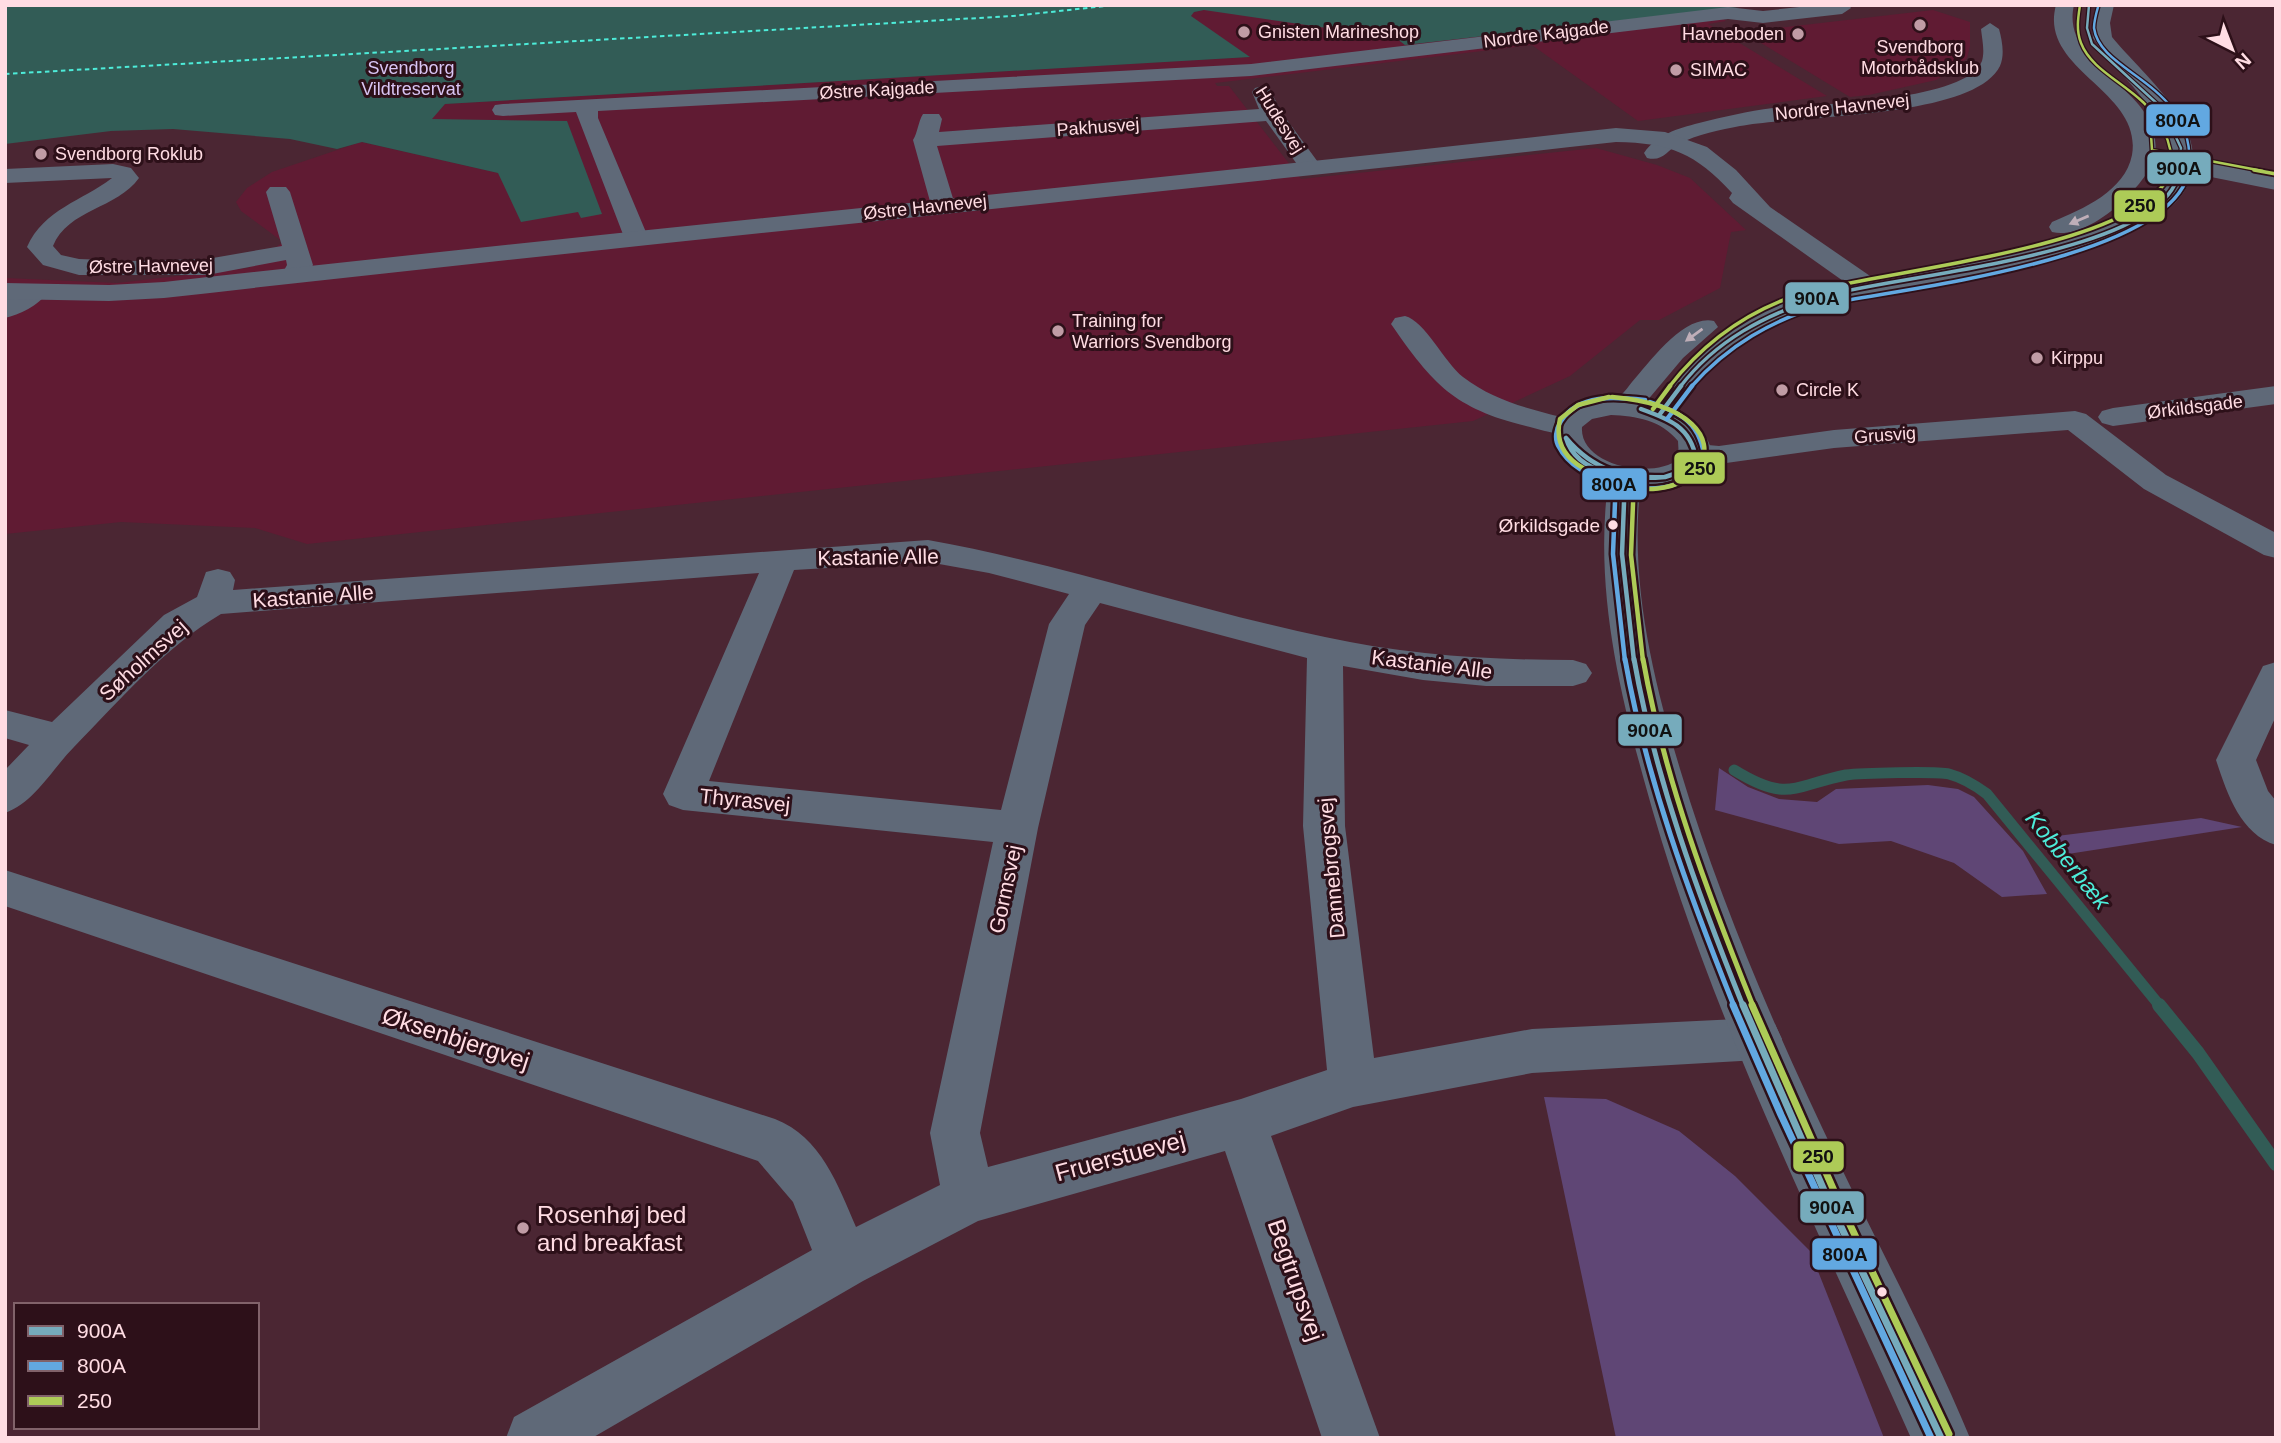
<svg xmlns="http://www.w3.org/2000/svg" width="2281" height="1443" font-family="Helvetica,sans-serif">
<rect width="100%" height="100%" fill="#4b2633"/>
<path fill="#601b33" d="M1204,10H1711L1726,21L1708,24L1827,96L1638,121L1532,45L1215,83L1217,86H1229L1301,179L1596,148L1657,165L1690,178L1746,230L1731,232L1720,288L1659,320H1640L1570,376L1473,421L307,544L255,528L121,522L5,534V278L117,283L248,268L283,242L241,211L236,202L247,188L272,172L361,142L498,173L579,212L601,214L431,119L445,104L1249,57L1191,17L1192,13Z
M1933,10L1970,22V46L1967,58L1955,69L1936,80L1869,95L1850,97L1743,32Z"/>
<path fill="#5f4675" d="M1719,768L1748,787L1779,799L1817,802L1836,789L1928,785L1958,789L1974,797L2023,851L2047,894L2002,897L1954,863L1891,841L1839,844L1715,810Z
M2201,818L2242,827L2055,856L2041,838Z
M1544,1097L1606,1099L1679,1131L1735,1176L1810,1251L1884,1438H1616Z"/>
<path fill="#325c56" d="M5,5H1757L1405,45L1396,38L1204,10L1194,12L1191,16L1250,57L445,104L432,119L567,121L602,214L581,218L578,212L521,222L498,173L362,142L337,149L290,139L173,129L111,131L5,144Z"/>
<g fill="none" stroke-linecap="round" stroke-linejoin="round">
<path stroke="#325c56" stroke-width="11" d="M1734,770C1788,803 1792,786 1846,775C1860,773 1937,771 1949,774C1964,778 1975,785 1987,794L2160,1006"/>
<path stroke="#325c56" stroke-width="14" d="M2159,1005L2198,1053L2276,1164"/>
<path stroke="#4decd9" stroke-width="2" stroke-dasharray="4.5 3.5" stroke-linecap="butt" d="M5,74L1013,16L1115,5"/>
<path fill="#5f6978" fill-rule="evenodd" d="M1818,5H1849L1851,8L1842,14L1763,23L1728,19L1251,76L598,111V118L648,237L645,242L636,244L627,242L624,237L576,112L503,116L495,115L492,110L495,105L503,104L1251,64L1728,7L1763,11Z
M1990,23L1999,29C2002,40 2005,55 2000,66C1974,119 1796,115 1740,126C1721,130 1697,134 1679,144C1666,151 1663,162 1647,158L1644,153C1657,134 1677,129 1699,123C1723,117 1748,111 1773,108C1812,104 1967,102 1982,61C1985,51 1982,39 1981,29Z
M1262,86L1269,88L1282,113L1323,169L1320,174H1304L1266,121L937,146L955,205L951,210L943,212L935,210L931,205L913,140C918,132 918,122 923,114H939L942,119L939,132L1259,109L1252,92L1255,88Z
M113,164L131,168L139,178C117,209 68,209 53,246L61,255L79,259L131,261L207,259L282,246L266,192L270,187H286L290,192L313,265L304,279L295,282L286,279L282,274L287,265L286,260L207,275H79L43,265L27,247C44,209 82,201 112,178L5,183V169Z
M34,285L43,287L47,293C39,305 19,315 5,318V299Z
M1405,316C1425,321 1444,362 1463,377C1497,403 1537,411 1578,421L1582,427L1578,433C1562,437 1546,431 1530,427C1455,409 1434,386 1391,324L1395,318Z
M2276,386V404L2113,426L2102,423L2098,417L2102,411L2113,408Z
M2075,411L2086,414L2166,475L2276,533V558L2264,555L2144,489L2068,430L1834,448L1719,464L1686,460L1682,453L1686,446L1697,444L1719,446L1834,430Z
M928,540C1063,564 1191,609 1325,637C1407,655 1489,660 1573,660L1586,664L1592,673L1586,682L1573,686H1486L1423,680L1343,666L1345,826L1374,1058L1532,1029L1758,1018L1775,1024L1782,1039L1775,1054L1758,1060L1532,1073L1353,1107L1271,1136L1380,1438H1322L1225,1151L978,1221L863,1281L592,1438H506L514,1417L812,1250L793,1202L758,1161L5,906V870L775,1119C821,1137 838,1185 856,1227L940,1185L930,1133L993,842L683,810L669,805L663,794L759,573L221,614C165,647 119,701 74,747C53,768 34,803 5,813V770L29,745L5,738V710L52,722L164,615L197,597L206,572L218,569L230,572L235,580L233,590ZM928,562L989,573L1069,594L1049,624L1001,810L709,781L794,570ZM1100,603L1307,658L1303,826L1327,1070L1241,1099L988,1167L980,1133L1038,828L1085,625Z
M2276,662V716L2256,760L2268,791L2276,801V845C2240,834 2227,793 2216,760L2263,666Z"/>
<path fill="#5f6978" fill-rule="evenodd" d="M2056,5H2074C2059,69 2164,88 2155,153L2171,155C2160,106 2121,78 2093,38L2092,23L2096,5H2114L2110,23L2112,37C2138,69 2195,116 2193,159L2276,176V190L2191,173C2180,260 1901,284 1829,303C1812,307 1795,314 1779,321C1736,341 1704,372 1677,411C1702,425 1731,458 1694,478C1677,487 1658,488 1640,489C1630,585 1653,678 1680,769C1721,905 1777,1034 1838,1161C1882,1253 1931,1344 1970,1438H1911C1815,1222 1706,1009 1644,780C1617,682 1595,585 1608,483C1590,478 1570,467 1560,451C1530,406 1590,405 1617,397C1622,396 1628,387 1632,382C1650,362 1684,314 1714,321L1718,327L1683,358L1646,402L1653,403C1703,332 1761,300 1846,283L1733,203L1729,198L1732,193C1695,153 1671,143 1616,142C1132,196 648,243 164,298L109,301L5,299V283L109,285L164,282C648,228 1132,182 1616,128L1665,132L1707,147L1736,170L1770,207L1873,278C1936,267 2157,241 2169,168L2152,165C2137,193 2087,241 2052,232L2049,227L2052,222C2083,209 2125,191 2132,155C2143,90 2038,71 2056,5ZM1611,415C1636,416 1661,420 1678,441L1679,459C1653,480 1579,466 1582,427L1592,419Z"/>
<defs>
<path id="bus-1-far4" d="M2089,5L2087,28L2092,44L2163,109L2181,148L2179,171"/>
<path id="bus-1-far3" d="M1680,387C1716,340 1765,315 1821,297C1890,275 2171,256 2179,170"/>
<path id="bus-1-far2" d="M1641,409C1669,419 1691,427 1696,459L1686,470L1665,477
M1660,414L1681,386
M1566,438C1593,470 1624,479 1665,477
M1566,438C1577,476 1631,480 1665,477
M1625,477L1622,554L1634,661"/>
<path id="bus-1-far1" d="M1634,659C1655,778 1698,894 1743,1006"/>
<path id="bus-1" d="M1743,1005L1826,1195L1941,1438"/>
<path id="bus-2-far4" d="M2098,7C2096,14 2094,21 2094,28C2100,75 2198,83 2189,171"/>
<path id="bus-2-far3" d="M1691,387C1728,345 1772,320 1826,304C1901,289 2175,259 2189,170"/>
<path id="bus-2-far2" d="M1645,400C1616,397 1579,393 1561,421C1556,429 1554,439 1559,447C1576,481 1642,497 1676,484C1688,479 1696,471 1705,461C1701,423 1683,414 1650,402
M1667,419L1692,386
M1616,476L1613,554L1625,661"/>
<path id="bus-2-far1" d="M1625,659C1646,778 1689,894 1734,1006"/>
<path id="bus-2" d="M1733,1005L1781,1115L1931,1438"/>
<path id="bus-3-far4" d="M2080,5C2078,18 2076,30 2081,43C2094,77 2144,88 2163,129C2170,143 2173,156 2171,171
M2151,135L2152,150L2263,171"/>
<path id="bus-3-far3" d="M2254,170L2276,174
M1669,387C1700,347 1739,317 1786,299C1863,270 2147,252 2171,170"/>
<path id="bus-3-far2" d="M1609,397L1578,405L1560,419C1555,441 1564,457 1583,468C1696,538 1774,411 1612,397
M1653,409L1670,386
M1634,478L1631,555L1643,661"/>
<path id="bus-3-far1" d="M1643,659C1664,778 1708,894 1753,1006"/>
<path id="bus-3" d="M1752,1005L1835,1193L1949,1434"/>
</defs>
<use href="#bus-1-far4" stroke="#2d1019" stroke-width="5"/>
<use href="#bus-1-far3" stroke="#2d1019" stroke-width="7"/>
<use href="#bus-1-far2" stroke="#2d1019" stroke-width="9"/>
<use href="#bus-1-far1" stroke="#2d1019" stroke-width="10"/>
<use href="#bus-1" stroke="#2d1019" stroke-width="12"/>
<use href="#bus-2-far4" stroke="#2d1019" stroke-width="5"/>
<use href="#bus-2-far3" stroke="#2d1019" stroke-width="7"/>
<use href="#bus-2-far2" stroke="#2d1019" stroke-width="9"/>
<use href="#bus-2-far1" stroke="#2d1019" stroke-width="10"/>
<use href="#bus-2" stroke="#2d1019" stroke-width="12"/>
<use href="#bus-3-far4" stroke="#2d1019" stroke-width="5"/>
<use href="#bus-3-far3" stroke="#2d1019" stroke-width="7"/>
<use href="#bus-3-far2" stroke="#2d1019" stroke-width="9"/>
<use href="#bus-3-far1" stroke="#2d1019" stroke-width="10"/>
<use href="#bus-3" stroke="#2d1019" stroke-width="12"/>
<use href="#bus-1-far4" stroke="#76abbc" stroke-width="2.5"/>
<use href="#bus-1-far3" stroke="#76abbc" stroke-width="3.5"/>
<use href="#bus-1-far2" stroke="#76abbc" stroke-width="4.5"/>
<use href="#bus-1-far1" stroke="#76abbc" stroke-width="5"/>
<use href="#bus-1" stroke="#76abbc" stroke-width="7"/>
<use href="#bus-2-far4" stroke="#62a8e1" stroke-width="2.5"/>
<use href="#bus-2-far3" stroke="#62a8e1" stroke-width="3.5"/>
<use href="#bus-2-far2" stroke="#62a8e1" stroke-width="4.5"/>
<use href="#bus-2-far1" stroke="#62a8e1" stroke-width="5"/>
<use href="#bus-2" stroke="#62a8e1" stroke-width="7"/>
<use href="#bus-3-far4" stroke="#adcb57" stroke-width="2.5"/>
<use href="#bus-3-far3" stroke="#adcb57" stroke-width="3.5"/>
<use href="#bus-3-far2" stroke="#adcb57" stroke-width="4.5"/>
<use href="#bus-3-far1" stroke="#adcb57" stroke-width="5"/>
<use href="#bus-3" stroke="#adcb57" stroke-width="7"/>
</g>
<defs><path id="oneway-solid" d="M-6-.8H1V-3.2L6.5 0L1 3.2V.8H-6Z" transform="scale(1.75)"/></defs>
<g fill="#bfaeb8">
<use href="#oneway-solid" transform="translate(2079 220) rotate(157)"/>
<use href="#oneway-solid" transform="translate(1694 335) rotate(144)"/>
</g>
<g fill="#c09ca5" stroke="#2d1019" stroke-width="2.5">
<circle cx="1920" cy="25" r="7"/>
<circle cx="1244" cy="32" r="7"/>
<circle cx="1798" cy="34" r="7"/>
<circle cx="1676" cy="70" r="7"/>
<circle cx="41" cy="154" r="7"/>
<circle cx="1058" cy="331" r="7"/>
<circle cx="2037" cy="358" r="7"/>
<circle cx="1782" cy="390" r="7"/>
<circle cx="523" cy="1228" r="7"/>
</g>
<g fill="#ffdce3" stroke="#2d1019" stroke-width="2.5">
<circle cx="1613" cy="525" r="6"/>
<circle cx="1882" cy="1292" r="6"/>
</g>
<g text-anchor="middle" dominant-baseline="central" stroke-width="6" stroke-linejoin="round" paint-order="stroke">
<g font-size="18" fill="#ffdce3" stroke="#2d1019" text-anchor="start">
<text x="1258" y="32">Gnisten Marineshop</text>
<text x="1784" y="34" text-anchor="end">Havneboden</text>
<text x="1920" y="47" text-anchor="middle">Svendborg<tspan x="1920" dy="21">Motorbådsklub</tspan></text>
<text x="1690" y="70">SIMAC</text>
<text x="55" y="154">Svendborg Roklub</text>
<text x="1072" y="321">Training for<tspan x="1072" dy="21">Warriors Svendborg</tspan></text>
<text x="2051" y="358">Kirppu</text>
<text x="1796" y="390">Circle K</text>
</g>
<g font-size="18" fill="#ffdce3" stroke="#2d1019">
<text transform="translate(1546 34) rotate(-7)">Nordre Kajgade</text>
<text transform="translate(877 90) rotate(-3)">Østre Kajgade</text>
<text transform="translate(1842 107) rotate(-6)">Nordre Havnevej</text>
<text transform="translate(1280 120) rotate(58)">Hudesvej</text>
<text transform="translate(1098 127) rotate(-4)">Pakhusvej</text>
<text transform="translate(925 207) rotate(-6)">Østre Havnevej</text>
<text transform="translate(151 266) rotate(-1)">Østre Havnevej</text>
<text transform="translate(2195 407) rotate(-7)">Ørkildsgade</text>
<text transform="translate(1885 435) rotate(-4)">Grusvig</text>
</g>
<g font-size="18" fill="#d8c5f4" stroke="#2d1019">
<text x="411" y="68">Svendborg<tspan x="411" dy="21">Vildtreservat</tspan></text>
</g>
<g font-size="19" fill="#ffdce3" stroke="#2d1019" text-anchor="end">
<text x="1600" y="525">Ørkildsgade</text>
</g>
<g font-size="21" fill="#ffdce3" stroke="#2d1019">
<text transform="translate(878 557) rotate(-1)">Kastanie Alle</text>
<text transform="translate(313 596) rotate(-4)">Kastanie Alle</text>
<text transform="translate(143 660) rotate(-42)">Søholmsvej</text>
<text transform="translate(1432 664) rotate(7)">Kastanie Alle</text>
<text transform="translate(745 800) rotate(6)">Thyrasvej</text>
<text transform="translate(1331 868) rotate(-95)">Dannebrogsvej</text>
<text transform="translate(1005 889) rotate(-78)">Gormsvej</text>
</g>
<g font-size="23" font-style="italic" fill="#4decd9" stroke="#2d1019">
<text transform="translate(2068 860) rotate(51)">Kobberbæk</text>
</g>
<g font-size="24" fill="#ffdce3" stroke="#2d1019">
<text transform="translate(456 1038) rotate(18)">Øksenbjergvej</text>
<text transform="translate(1120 1156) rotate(-15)">Fruerstuevej</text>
<text transform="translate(1296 1280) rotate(71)">Begtrupsvej</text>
</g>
<g font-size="24" fill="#ffdce3" stroke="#2d1019" text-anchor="start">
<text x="537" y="1214">Rosenhøj bed<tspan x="537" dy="28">and breakfast</tspan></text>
</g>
</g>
<g stroke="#2d1019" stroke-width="2.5">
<rect x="2145" y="103" width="66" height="34" rx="7" fill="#62a8e1"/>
<rect x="2146" y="151" width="66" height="34" rx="7" fill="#76abbc"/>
<rect x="2113" y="189" width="53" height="34" rx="7" fill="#adcb57"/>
<rect x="1784" y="281" width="66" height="34" rx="7" fill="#76abbc"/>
<rect x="1673" y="451" width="53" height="34" rx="7" fill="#adcb57"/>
<rect x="1581" y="467" width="67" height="34" rx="7" fill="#62a8e1"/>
<rect x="1617" y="713" width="66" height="34" rx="7" fill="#76abbc"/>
<rect x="1792" y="1140" width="53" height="33" rx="7" fill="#adcb57"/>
<rect x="1799" y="1190" width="66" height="34" rx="7" fill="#76abbc"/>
<rect x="1811" y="1237" width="67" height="34" rx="7" fill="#62a8e1"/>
</g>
<g font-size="19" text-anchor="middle" font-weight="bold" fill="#111">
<text x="2178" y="127">800A</text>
<text x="2179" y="175">900A</text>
<text x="2140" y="212">250</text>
<text x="1817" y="305">900A</text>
<text x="1700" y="475">250</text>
<text x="1614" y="491">800A</text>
<text x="1650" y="737">900A</text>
<text x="1818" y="1163">250</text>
<text x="1832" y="1214">900A</text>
<text x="1845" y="1261">800A</text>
</g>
<rect width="2281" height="1443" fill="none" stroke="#ffdce3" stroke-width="14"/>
<rect x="14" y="1303" width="245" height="126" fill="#2d1019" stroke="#81626a" stroke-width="2"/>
<rect x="28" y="1326" width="35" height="10" fill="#76abbc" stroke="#81626a" stroke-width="2"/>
<text x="77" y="1338" font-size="21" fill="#ffdce3">900A</text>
<rect x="28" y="1361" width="35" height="10" fill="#62a8e1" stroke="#81626a" stroke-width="2"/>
<text x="77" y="1373" font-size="21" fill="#ffdce3">800A</text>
<rect x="28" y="1396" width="35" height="10" fill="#adcb57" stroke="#81626a" stroke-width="2"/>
<text x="77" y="1408" font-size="21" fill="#ffdce3">250</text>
<g transform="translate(2232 49) rotate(138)" stroke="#2d1019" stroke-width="5" paint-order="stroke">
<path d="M0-5L12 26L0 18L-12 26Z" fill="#ffdce3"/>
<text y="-10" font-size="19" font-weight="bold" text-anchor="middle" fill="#ffdce3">N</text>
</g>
</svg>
